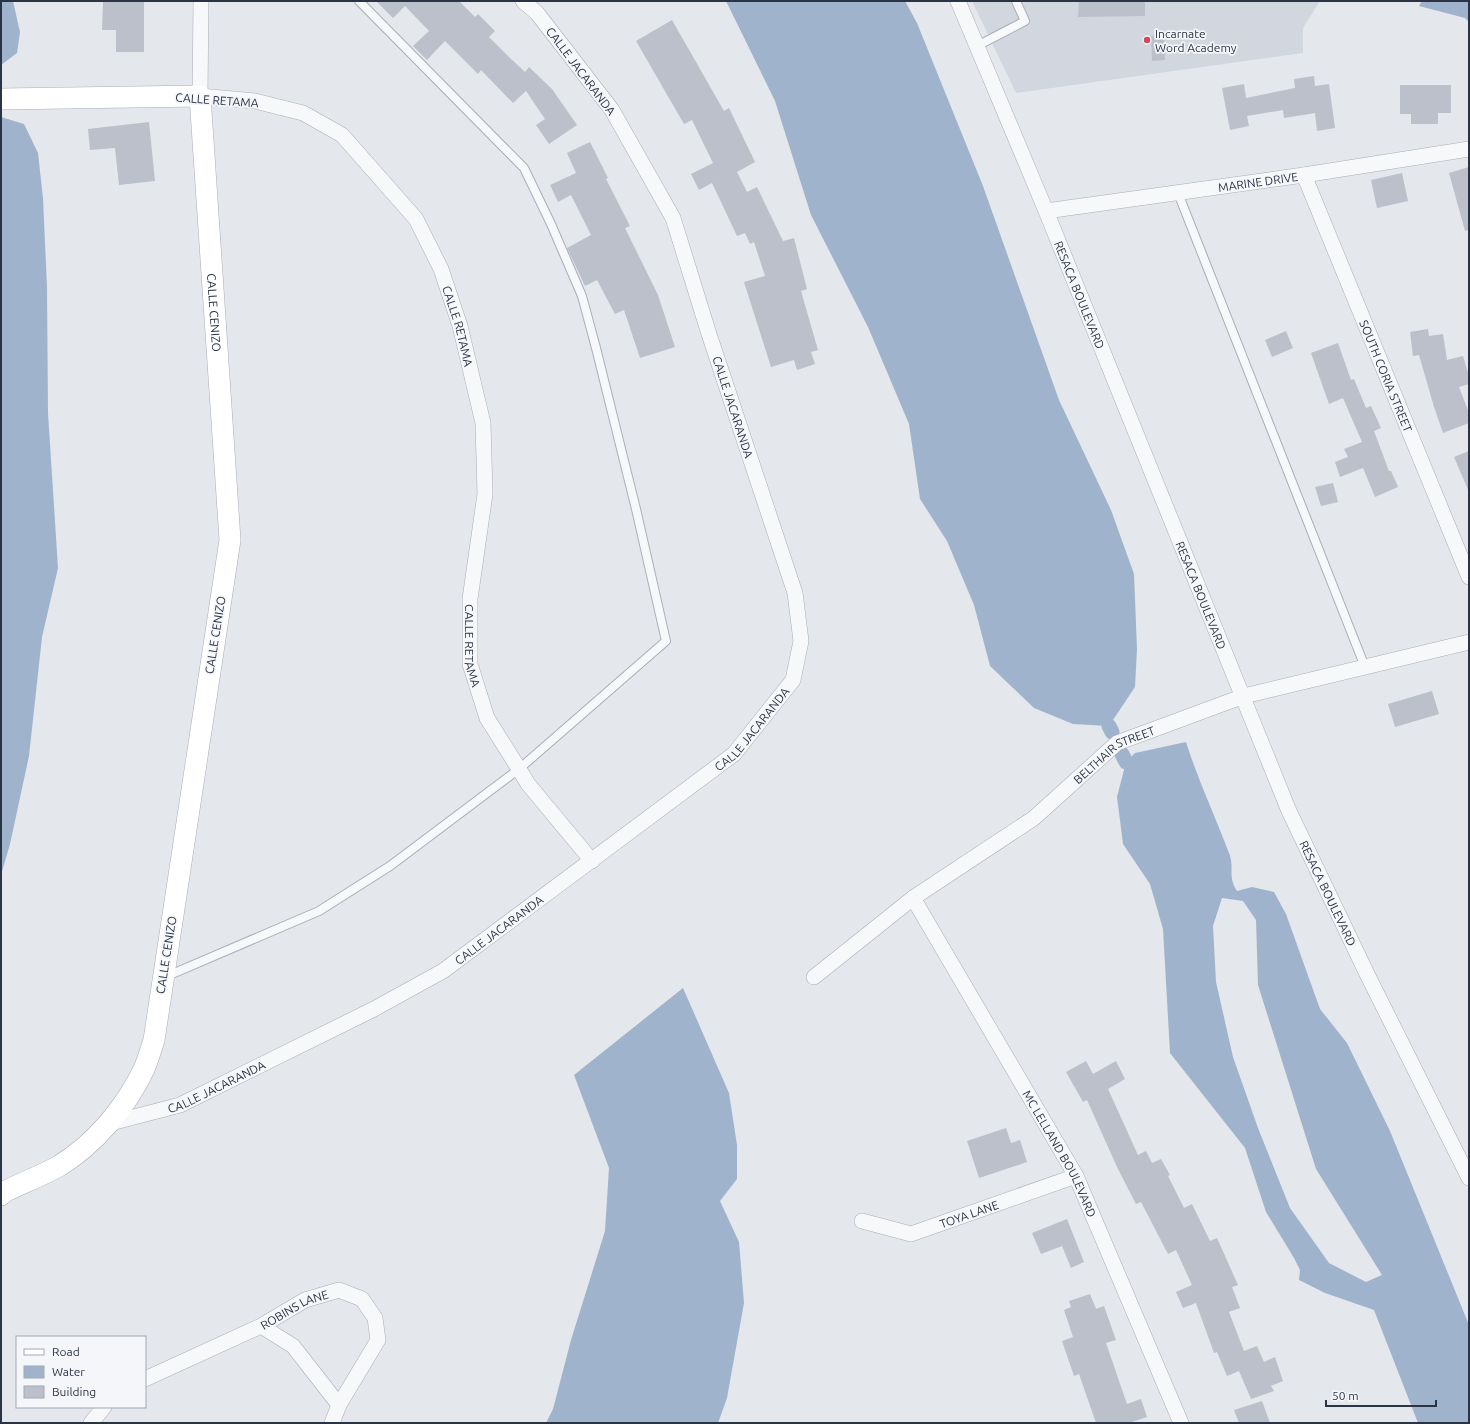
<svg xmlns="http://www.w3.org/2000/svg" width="1470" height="1424" font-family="Ubuntu,sans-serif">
<rect width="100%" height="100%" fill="#e4e7ec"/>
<path fill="#d2d6de" d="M972,1H1320L1303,28V53L1016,93Z"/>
<path fill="#9fb4cc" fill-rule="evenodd" d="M1,1H13L20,32L17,53L1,65Z
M726,1H905L917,23L983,186L1059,400L1111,510L1134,574L1137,649L1135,687L1109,726L1073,724L1034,708L990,666L974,605L947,541L920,499L909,424L868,327L811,215L775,101Z
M1422,1H1466L1469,2V22L1465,18L1419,6Z
M1,117L24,124L38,153L43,198L47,287L48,413L58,568L42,637L29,756L10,844L1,875Z
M1186,742C1198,780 1215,816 1229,853C1235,868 1227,876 1237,891L1252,887L1274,892L1286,914L1320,1009L1347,1043L1390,1131L1469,1325V1423H1418L1374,1310L1325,1293L1299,1280L1300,1270L1294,1258L1266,1212L1245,1148L1170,1053L1163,929L1150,884L1123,844L1117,797L1126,762L1135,753ZM1222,898L1243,901L1256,920L1258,985L1316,1169L1382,1275L1366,1282L1329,1263L1290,1208L1258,1128L1233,1057L1216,982L1213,926Z
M683,988L729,1093L737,1145V1179L720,1201L739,1242L744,1303L727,1398L718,1423H546L553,1409L571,1340L605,1231L609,1168L574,1075Z"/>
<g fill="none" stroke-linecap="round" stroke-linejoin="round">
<path stroke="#9fb4cc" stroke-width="15" d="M1109,726L1112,732
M1122,754L1126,762"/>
</g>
<path fill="#bbc0ca" d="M103,1H144V52H116V30H102Z
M376,1H459L475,17L478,14L495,31L489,37L509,57L525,72L529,67L552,89L577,125L549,144L536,125L545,119L526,91L513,103L481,70L478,74L445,41L427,60L413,46L429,31L405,6L393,18Z
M1079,1H1145V16L1078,17Z
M672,20L724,111L729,108L755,162L737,172L747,192L757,187L783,241L794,238L807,289L801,291L818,350L811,352L815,364L797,370L794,360L771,367L744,282L765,276L754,242L750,244L745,233L737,236L712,183L699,190L691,174L713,163L692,120L684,124L636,41Z
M1164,35L1165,60L1152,61L1151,36Z
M1314,76L1315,86L1329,84L1335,128L1317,131L1315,113L1284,118L1283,110L1247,116L1249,126L1230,130L1222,88L1244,84L1246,98L1295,88L1294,79Z
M1400,85H1451V113H1438V124H1411V114H1400Z
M149,122L155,181L119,185L115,148L90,150L88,129Z
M590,142L608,178L606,179L630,226L625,228L658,295L675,347L640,358L624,310L615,314L597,280L585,286L567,248L591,235L571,195L558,202L550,185L576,173L567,153Z
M1469,167V230L1465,231L1449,173Z
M1402,173L1408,201L1377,208L1371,180Z
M1428,329L1429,336L1443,334L1447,360L1463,356L1469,376V384L1459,387L1469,413V423L1443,433L1434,407L1419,355L1413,356L1410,332Z
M1286,331L1293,348L1272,357L1265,340Z
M1338,343L1351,380L1354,379L1366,408L1371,406L1381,428L1374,431L1389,471H1391L1398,487L1375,497L1363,468L1340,477L1335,462L1348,457L1344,449L1362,442L1343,398L1329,404L1311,353Z
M1469,451V492L1454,457Z
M1333,483L1338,502L1321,506L1315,487Z
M1432,691L1439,714L1395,727L1388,704Z
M1086,1061L1093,1074L1116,1061L1125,1079L1108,1089L1138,1155L1146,1151L1152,1163L1161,1159L1170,1175L1168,1176L1184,1208L1192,1204L1210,1241L1217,1238L1238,1285L1232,1287L1240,1308L1229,1312L1244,1351L1257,1346L1264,1362L1275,1357L1283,1381L1271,1386L1274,1391L1251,1399L1239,1371L1227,1376L1217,1352L1214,1353L1196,1303L1183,1308L1176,1292L1192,1285L1176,1250L1168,1254L1141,1202L1136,1204L1117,1167L1087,1100L1083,1102L1066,1072Z
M1006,1128L1011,1143L1020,1140L1027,1162L979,1178L967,1141Z
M1067,1219L1084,1262L1071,1268L1062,1246L1041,1254L1032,1233Z
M1090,1294L1096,1309L1104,1306L1116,1340L1106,1343L1127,1404L1141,1399L1147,1417L1129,1423H1096L1079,1374L1074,1376L1062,1341L1073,1337L1064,1310L1071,1307L1069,1301Z
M1262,1401L1270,1423H1239L1234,1410Z"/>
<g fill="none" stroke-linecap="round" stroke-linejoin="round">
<defs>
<path id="lane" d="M977,46L1025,21L1016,1
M1178,193L1365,667
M165,977L319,911L390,866L519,769L666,641L636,509L596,348L582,296L551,224L524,168L359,1"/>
<g id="street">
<path id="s1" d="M201,1L200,96L255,101L303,113L342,135L416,219L441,269L460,326L483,423L485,494L470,599V664L487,718L519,769L528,784L592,861"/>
<path id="s2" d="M958,1L1046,211L1289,811L1368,976L1469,1178"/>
<path id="s3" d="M1304,175L1469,577"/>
<path id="s4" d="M1046,211L1304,175L1469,149"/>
<path id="s5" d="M913,898L1076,1176L1181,1423"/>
<path id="s6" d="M814,977L913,898L1034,818L1117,743L1244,696L1469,642"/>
<path id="s7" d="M107,1124L180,1105L374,1009L443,971L734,754L793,680L801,641L795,593L709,334L673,218L612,110L537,13L523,1"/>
<path id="s8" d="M862,1221L911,1234L1076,1176"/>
<path d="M261,1326L293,1346L339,1405"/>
<path id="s9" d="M145,1379L261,1326L305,1300L339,1290L362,1299L375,1318L378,1340L339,1405L332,1423"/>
<path d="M91,1423L104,1407"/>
</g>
<g id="secondary">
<path id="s10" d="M1,99L200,96L230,540L154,1040C151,1049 148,1060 144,1069C126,1107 95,1144 59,1166C41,1176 22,1183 4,1192L1,1195"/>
</g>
</defs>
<use href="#lane" stroke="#a9aeb7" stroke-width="10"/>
<use href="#street" stroke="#a9aeb7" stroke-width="16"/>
<use href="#secondary" stroke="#a9aeb7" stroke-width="22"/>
<use href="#lane" stroke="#f7f8fa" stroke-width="8"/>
<use href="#street" stroke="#f7f8fa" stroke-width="15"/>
<use href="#secondary" stroke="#fff" stroke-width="21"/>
</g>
<circle fill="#d1495b" stroke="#f4f6f9" stroke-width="1.5" cx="1147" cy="40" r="4"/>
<g text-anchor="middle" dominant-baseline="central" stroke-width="3.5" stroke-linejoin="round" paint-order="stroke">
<g font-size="12" fill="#2b3445" stroke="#f4f6f9" text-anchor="start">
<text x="1155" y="33">Incarnate<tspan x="1155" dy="14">Word Academy</tspan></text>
</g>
<g font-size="12" fill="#2b3445" stroke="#f4f6f9">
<text transform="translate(581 71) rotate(53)">CALLE JACARANDA</text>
<text transform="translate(217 100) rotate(4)">CALLE RETAMA</text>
<text stroke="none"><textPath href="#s4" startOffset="214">MARINE DRIVE</textPath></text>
<text stroke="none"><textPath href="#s2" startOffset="318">RESACA BOULEVARD</textPath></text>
<text stroke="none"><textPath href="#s10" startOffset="416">CALLE CENIZO</textPath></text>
<text stroke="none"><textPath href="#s1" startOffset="472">CALLE RETAMA</textPath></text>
<text stroke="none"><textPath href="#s3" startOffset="217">SOUTH CORIA STREET</textPath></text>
<text transform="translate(733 407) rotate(72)">CALLE JACARANDA</text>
<text stroke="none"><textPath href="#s2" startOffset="642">RESACA BOULEVARD</textPath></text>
<text transform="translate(215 635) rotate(-81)">CALLE CENIZO</text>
<text stroke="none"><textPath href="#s1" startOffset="796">CALLE RETAMA</textPath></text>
<text stroke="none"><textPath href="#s7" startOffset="764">CALLE JACARANDA</textPath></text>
<text stroke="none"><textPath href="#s6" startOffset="375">BELTHAIR STREET</textPath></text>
<text stroke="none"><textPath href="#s2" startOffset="966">RESACA BOULEVARD</textPath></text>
<text stroke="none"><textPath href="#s7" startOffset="440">CALLE JACARANDA</textPath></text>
<text transform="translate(166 955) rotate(-81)">CALLE CENIZO</text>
<text stroke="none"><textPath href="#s7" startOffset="116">CALLE JACARANDA</textPath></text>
<text stroke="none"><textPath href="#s5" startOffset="295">MC LELLAND BOULEVARD</textPath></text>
<text stroke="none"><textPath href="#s8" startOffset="112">TOYA LANE</textPath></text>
<text stroke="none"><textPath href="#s9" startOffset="165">ROBINS LANE</textPath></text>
</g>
</g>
<rect width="1470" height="1424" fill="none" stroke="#2b3445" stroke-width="4"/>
<rect x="16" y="1336" width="130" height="72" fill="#f4f6f9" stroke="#a4a8b1"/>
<rect x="24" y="1349" width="20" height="6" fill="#ffffff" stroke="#a4a8b1"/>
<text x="52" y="1356" font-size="12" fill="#2b3445">Road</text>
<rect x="24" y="1366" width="20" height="12" fill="#9fb4cc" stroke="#a4a8b1"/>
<text x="52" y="1376" font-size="12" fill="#2b3445">Water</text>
<rect x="24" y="1386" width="20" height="12" fill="#bbc0ca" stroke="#a4a8b1"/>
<text x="52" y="1396" font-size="12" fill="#2b3445">Building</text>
<path d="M1326 1400v6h110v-6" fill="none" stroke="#2b3445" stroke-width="2"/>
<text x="1332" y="1400" font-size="12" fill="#2b3445" stroke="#f4f6f9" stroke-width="3" paint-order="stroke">50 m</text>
</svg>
